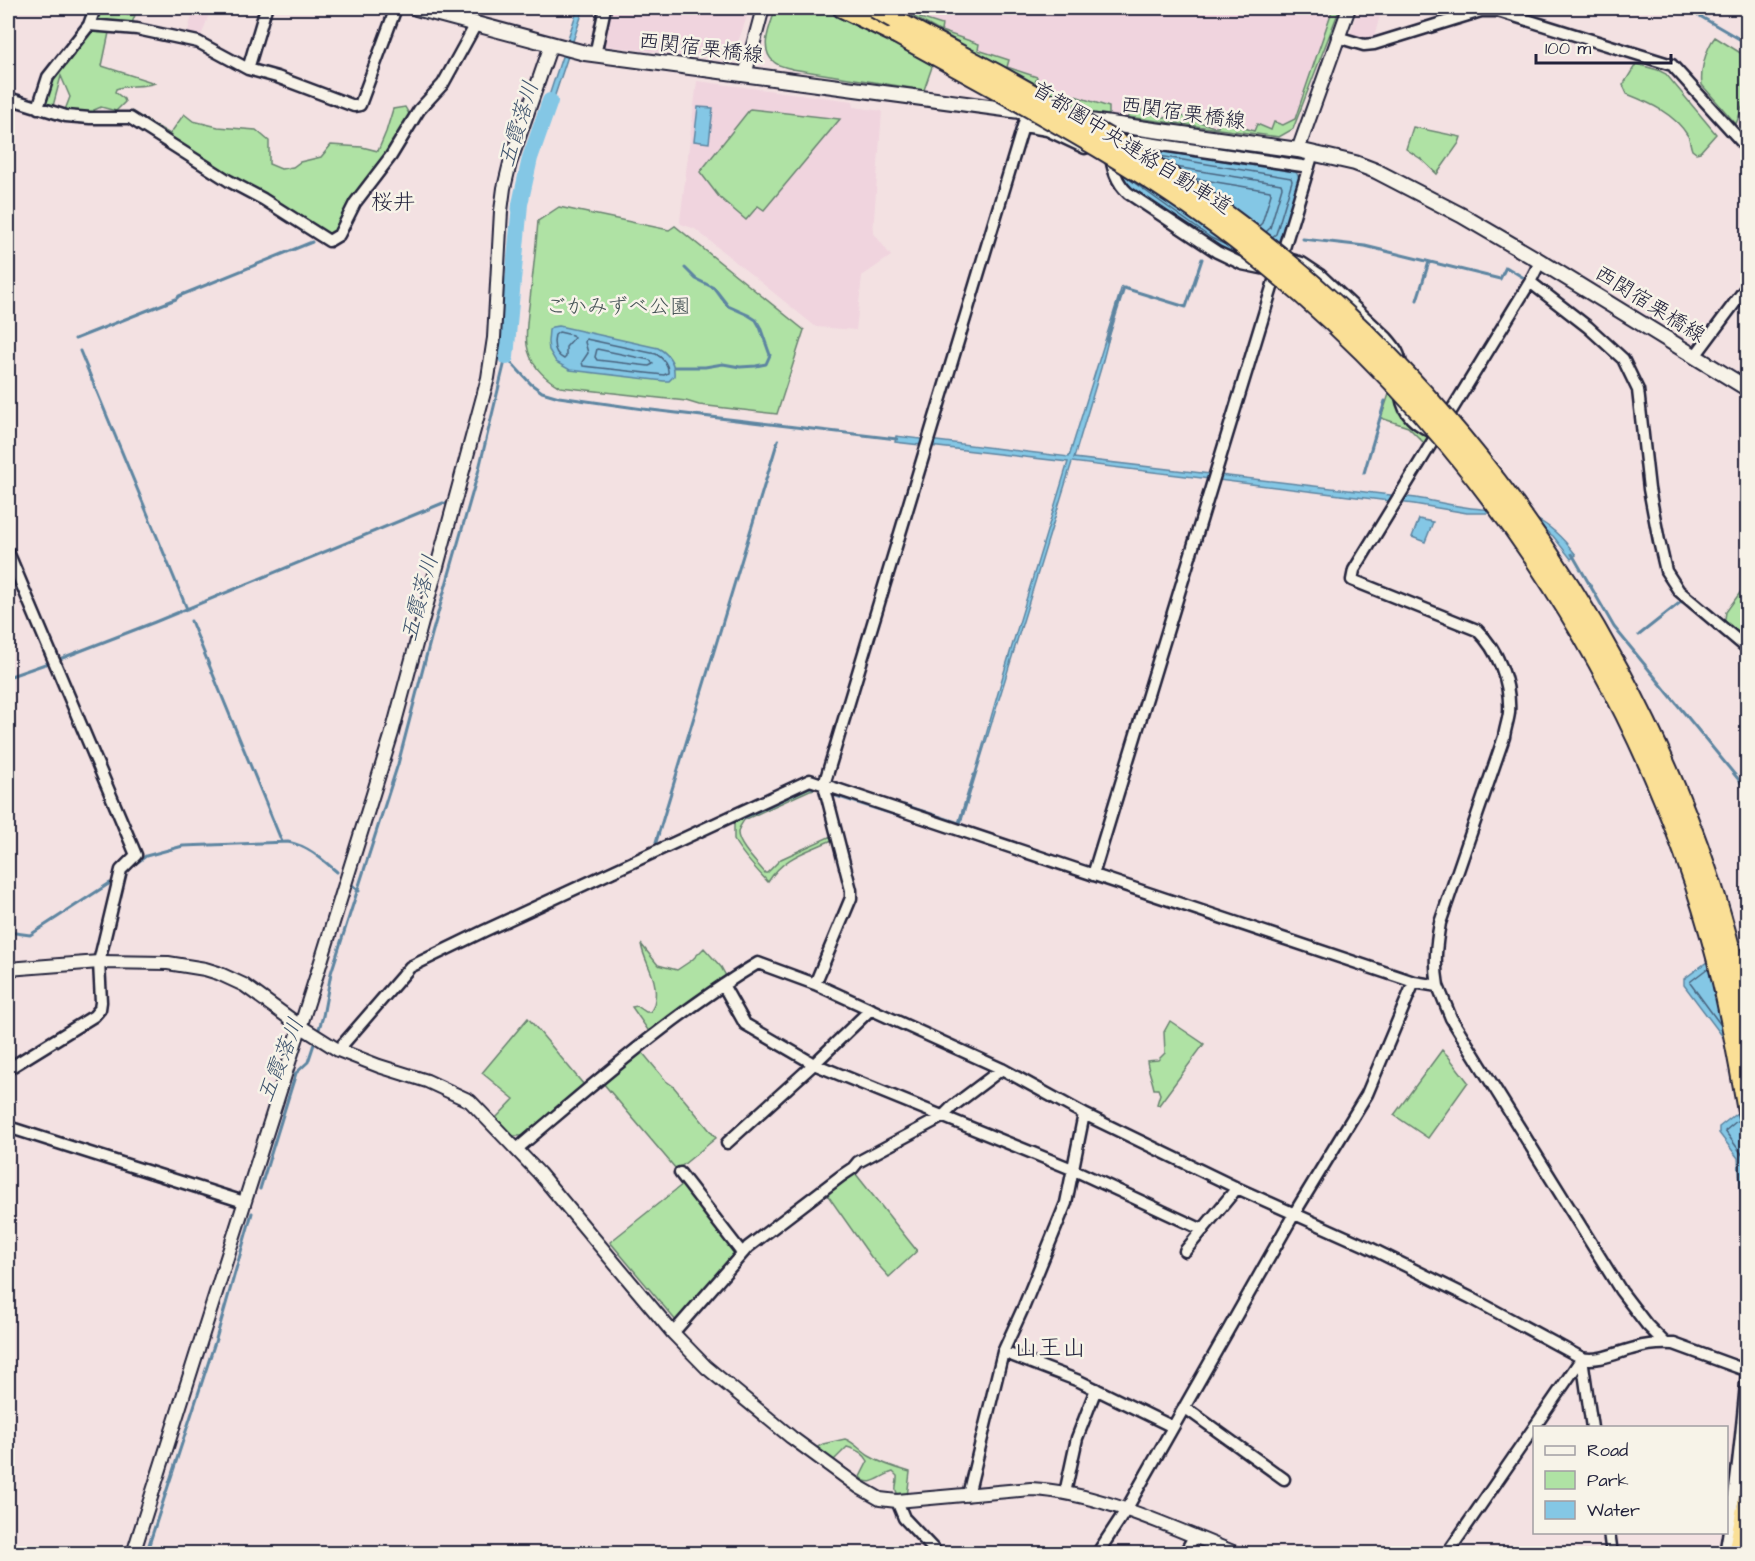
<svg xmlns="http://www.w3.org/2000/svg" width="1755" height="1561" font-family="'Architects Daughter','Klee One',sans-serif">
<rect width="100%" height="100%" fill="#f3e1e2"/>
<filter id="ink" filterUnits="userSpaceOnUse"><feTurbulence type="fractalNoise" baseFrequency=".0167" numOctaves="2"/><feDisplacementMap in="SourceGraphic" scale="12" xChannelSelector="R" yChannelSelector="G"/><feConvolveMatrix kernelMatrix="1 2 1 2 8 2 1 2 1" color-interpolation-filters="sRGB"/></filter>
<g filter="url(#ink)">
<path fill="#f0d4de" d="M194,8H201L210,11L200,40L186,38Z
M608,8H750L737,45L728,54L722,57L709,58L605,46L601,41Z
M898,8H1340L1293,129L1279,137L1084,112Z
M1358,8H1382L1373,41L1365,42L1350,35Z
M697,81L853,101L854,107L882,111L873,232L891,256L862,276L856,330L816,327L695,229L681,224L680,221Z"/>
<path fill="#afe2a4" stroke="#688270" stroke-width="1.5" fill-rule="evenodd" d="M98,8H104L102,14L125,11H126L128,15H135L131,26L97,21L95,20Z
M776,8H828L933,64L924,90L792,69C786,67 778,66 774,62C758,49 771,24 776,8Z
M898,8H930L928,13L922,12L920,18L942,25L941,31L979,44L978,50L1009,60L1007,67L1037,77L1035,83L1109,107V115L1084,112Z
M1333,8H1340L1293,129L1279,137L1128,117V114H1125L1127,105L1179,122L1182,116L1214,127H1218L1220,120L1254,131L1257,124L1271,130L1274,122L1283,125L1295,119Z
M110,28L102,66L155,83C141,88 126,84 116,89L115,92L124,99L125,102L116,111L101,107L94,110L95,113L91,116L45,107C37,86 76,48 89,32L95,29ZM61,76L70,97L65,110L59,109L53,106Z
M1715,37L1747,57V95L1736,124L1702,85C1700,71 1706,48 1715,37Z
M1636,64L1658,70L1666,74L1716,134L1700,152L1696,153L1692,150C1690,145 1690,140 1688,136C1675,114 1650,103 1627,94L1623,85Z
M405,107L409,114L408,119L396,142L367,178L352,205L341,228L331,234L326,235L168,137L137,118L131,111L170,134L184,114L193,121L218,127L256,130L269,141V164L281,169L293,167L300,162L321,157L331,145L362,147L378,151L386,132L393,109Z
M750,109L840,119L764,210L758,206L746,220L719,197L700,172Z
M1413,127L1461,137L1459,143L1437,174L1421,159L1406,149Z
M559,207L669,230L675,226L804,330L777,414L699,405L686,401L560,387C544,378 530,365 527,345C525,331 528,313 530,299C533,273 536,247 538,221Z
M1391,388L1429,436L1425,444L1408,427L1381,418Z
M1747,583V645L1724,625L1726,612Z
M809,784L816,786L817,789L810,790L744,820C742,824 738,828 738,833C738,845 758,864 765,873H767L781,859L831,836L832,840C806,852 783,857 768,882C756,869 743,856 734,840V818Z
M641,944L658,965L677,970L692,960L704,948L721,967L726,976L650,1033L632,1007L637,1006L646,1012H650C654,1007 654,1005 655,999C658,977 645,965 641,944Z
M528,1018L584,1085L523,1136H513L496,1118L514,1099L482,1073Z
M1170,1021L1204,1044L1159,1105L1157,1104L1160,1094L1158,1089H1154C1152,1079 1148,1070 1147,1061L1158,1060L1165,1053L1164,1032Z
M1442,1050L1448,1056L1468,1082L1428,1138L1394,1115Z
M642,1052L666,1081L673,1086L716,1138L678,1169H676L603,1083Z
M851,1172L855,1173L917,1251L889,1277L871,1257L824,1190Z
M683,1184L737,1251L677,1322L610,1242Z
M845,1439C854,1442 861,1451 869,1456C882,1464 896,1468 910,1472L907,1497H900C892,1489 898,1485 897,1476L893,1472C881,1475 870,1489 860,1477L868,1461C864,1454 856,1449 847,1447L833,1461L829,1460L814,1449L823,1444Z"/>
<path fill="#84c7e5" stroke="#5d85a1" stroke-width="1.5" d="M578,8H584L546,122L541,120Z
M698,107L713,108L709,143L694,141Z
M1133,147L1296,172L1299,178L1280,242H1275L1247,262L1208,243L1127,186L1120,177L1117,152Z
M1122,286L1101,368L1074,458L1416,498C1434,501 1452,506 1471,508C1522,513 1542,510 1576,555L1571,559L1553,536L1529,520L1493,513H1467L1414,504L1072,462L960,826L1002,679L1068,462L895,442L896,436L1069,457Z
M559,326L658,348C669,354 675,364 674,376L669,381H664L570,370L556,362L549,350L548,342L549,330L552,327Z
M1419,519L1433,522L1425,542L1412,537Z
M1734,942L1740,944L1747,973V1044L1735,1053L1684,985V979Z
M1747,1105V1240L1744,1236L1738,1158L1719,1133V1127Z"/>
<g fill="none" stroke-linecap="round" stroke-linejoin="round">
<path stroke="#49647f" stroke-width="1.5" d="M1159,156L1291,178L1292,181L1276,234L1272,237
M1175,167L1281,184L1282,187L1270,228L1266,232
M1192,178L1270,191L1271,194L1262,223L1259,226
M1129,179L1211,238L1224,244
M559,332L572,335L574,338L566,347V357L564,359C554,354 553,344 555,335Z
M586,339L656,354C663,358 669,365 668,373L664,375L583,366L582,362L588,353L585,342Z
M597,349L650,360L653,364L649,366L597,360L595,357Z
M1708,968L1691,981L1690,983L1720,1024
M1738,1120L1725,1131L1744,1157L1748,1201"/>
<path stroke="#5d85a1" stroke-width="3" d="M1686,8L1748,44
M8,28L14,8
M1303,239L1365,246L1500,279L1506,267L1524,278
M1417,300L1429,262
M75,339L176,299L179,296L312,242
M1107,341L1124,288L1186,307L1202,259
M80,351L187,609
M506,357L531,384L542,392L559,397L643,409L897,439
M674,367H705L723,364L740,367L756,366L766,364L770,355L760,327L756,320L748,315L728,306L714,288L696,279L685,268
M1364,473L1385,401
M1572,554L1614,627L1748,791
M191,621L282,842
M1722,634L1748,656
M1639,635L1682,601L1687,604
M57,660L155,622L443,503L446,504
M8,677L51,662
M833,795L899,816
M904,805L959,823L974,775
M737,821L810,787L814,788
M656,842L778,440
M131,867L146,856L183,846L288,842C308,846 322,859 337,872
M350,883L359,891
M8,932L30,935L110,883
M318,1032L323,1016L331,973L398,764L432,634L478,473L506,357
M260,1189L296,1073L308,1062L315,1041
M146,1554L216,1339L252,1213"/>
<path stroke="#84c7e5" stroke-width="16" d="M506,357L520,204L530,158L550,101"/>
<defs>
<path id="minor" d="M89,25L137,29L198,42L248,69L277,77L354,106L360,105L396,8
M1337,37L1364,45L1374,44L1481,11H1498L1672,65L1748,149
M595,55L605,8
M248,69L266,8
M8,98L66,116L90,118H130L229,181L263,199L329,241L339,235L355,203L391,156L419,110L443,84L476,24
M38,108L48,77L89,25L95,8
M1024,126L1047,130L1085,148
M1120,144L1132,142H1142L1309,167
M1110,154C1113,169 1116,182 1128,193L1217,252L1242,264L1266,269
M1288,259L1302,263L1320,275L1387,338C1395,347 1401,355 1401,367
M1530,282L1588,327L1623,359L1638,390L1649,489L1659,541L1666,571L1679,591L1748,649
M1695,356L1748,285
M1401,397C1404,415 1415,423 1430,431
M8,552L136,855L121,870L99,962L101,1002L100,1009L94,1016L8,1069
M1093,875L1313,153
M815,984L851,898V890L824,785L1027,113
M723,985L745,1024L814,1064L1072,1169L1203,1230
M1438,986C1434,964 1436,945 1440,923L1504,737C1505,729 1508,721 1509,713C1511,683 1498,650 1477,630L1352,580L1354,570L1530,282L1540,262
M338,1050L410,967L484,931L810,780L1414,982L1438,986L1451,1018L1621,1291L1647,1325L1665,1343
M8,1127L244,1202
M727,1143L814,1064L871,1009
M517,1149C594,1084 671,1015 758,963L815,984L1002,1069L1084,1114L1237,1188L1366,1246L1471,1298L1582,1358C1599,1362 1618,1352 1635,1348C1648,1344 1660,1343 1674,1344L1748,1371
M680,1173L742,1253
M1185,1251L1237,1188
M673,1333L748,1247L841,1176L853,1168L858,1162L942,1117L953,1106L1002,1069
M1003,1352L1079,1381L1173,1427
M1582,1358L1592,1428
M1184,1407L1284,1479
M1065,1493L1077,1438L1096,1389
M968,1495L1003,1352L1024,1306L1066,1203L1084,1114
M897,1501L904,1518L938,1554
M1609,1532L1612,1554
M1097,1554L1126,1510L1294,1214L1367,1094L1414,982
M1184,1554L1194,1537
M1447,1554L1582,1358
M1725,1554C1736,1493 1742,1432 1747,1371"/>
<path id="tertiary" d="M745,75L763,8
M1298,150L1349,8
M8,969L99,962L168,963L205,969L218,973L244,985L300,1026L338,1050L379,1066L427,1081L470,1101L539,1173L673,1333L706,1367L791,1437L859,1487L880,1499L897,1501L1031,1489C1100,1492 1174,1529 1238,1554
M133,1554L318,971L392,733L488,378L494,338L501,211L504,188L510,163L551,45"/>
<path id="secondary" d="M416,8L585,53L1034,113
M1082,120L1298,150L1355,163L1376,171L1461,215L1533,257L1748,389"/>
<path id="motorway" d="M842,8L896,34
M1737,1554L1748,1498"/>
</defs>
<use href="#minor" stroke="#22223b" stroke-width="15"/>
<use href="#tertiary" stroke="#22223b" stroke-width="16"/>
<use href="#secondary" stroke="#22223b" stroke-width="18"/>
<use href="#motorway" stroke="#22223b" stroke-width="22"/>
<use href="#minor" stroke="#f7f3e8" stroke-width="10"/>
<use href="#tertiary" stroke="#f7f3e8" stroke-width="12"/>
<use href="#secondary" stroke="#f7f3e8" stroke-width="14"/>
<use href="#motorway" stroke="#fadf96" stroke-width="18"/>
<defs>
<path id="motorway-bridge" d="M874,8C914,31 956,52 997,74C1056,107 1115,140 1172,177C1417,336 1615,597 1708,873C1725,921 1736,972 1748,1021
M896,34C1011,98 1131,159 1236,240C1469,422 1642,674 1717,961C1730,1013 1739,1065 1748,1117"/>
</defs>
<use href="#motorway-bridge" stroke="#22223b" stroke-width="22" stroke-linecap="butt"/>
<use href="#motorway-bridge" stroke="#fadf96" stroke-width="18"/>
</g>
</g>
<g text-anchor="middle" dominant-baseline="central" stroke-width="5" stroke-linejoin="round" paint-order="stroke">
<g font-size="21" fill="#22223b" stroke="#f7f3e8">
<text transform="translate(701 48) rotate(7)">西関宿栗橋線</text>
<text transform="translate(1183 113) rotate(8)">西関宿栗橋線</text>
<text transform="translate(1132 148) rotate(32)">首都圏中央連絡自動車道</text>
<text transform="translate(1650 304) rotate(32)">西関宿栗橋線</text>
</g>
<g font-size="21" fill="#455255" stroke="#f7f3e8">
<text x="618" y="306">ごかみずべ公園</text>
</g>
<g font-size="22" font-style="italic" fill="#3f546e" stroke="#f7f3e8">
<text transform="translate(519 124) rotate(-73)">五霞落川</text>
<text transform="translate(420 598) rotate(-75)">五霞落川</text>
<text transform="translate(281 1060) rotate(-68)">五霞落川</text>
</g>
<g font-size="22" fill="#22223b" stroke="#f7f3e8">
<text x="393" y="202">桜井</text>
</g>
<g font-size="24" fill="#22223b" stroke="#f7f3e8">
<text x="1050" y="1348">山王山</text>
</g>
</g>
<rect width="1755" height="1561" fill="none" stroke="#f7f3e8" stroke-width="30"/>
<rect x="15" y="15" width="1725" height="1531" fill="none" stroke="#22223b" stroke-width="2" filter="url(#ink)"/>
<rect x="1533" y="1426" width="195" height="108" fill="#f7f3e8" stroke="#a29fa3" stroke-width="1.5"/>
<rect x="1545" y="1446" width="30" height="9" fill="#f7f3e8" stroke="#a29fa3" stroke-width="1.5"/>
<text x="1587" y="1456" font-size="18" fill="#22223b">Road</text>
<rect x="1545" y="1471" width="30" height="18" fill="#afe2a4" stroke="#a29fa3" stroke-width="1.5"/>
<text x="1587" y="1486" font-size="18" fill="#22223b">Park</text>
<rect x="1545" y="1501" width="30" height="18" fill="#84c7e5" stroke="#a29fa3" stroke-width="1.5"/>
<text x="1587" y="1516" font-size="18" fill="#22223b">Water</text>
<path d="M1536 54v9h135v-9" fill="none" stroke="#22223b" stroke-width="3"/>
<text x="1545" y="54" font-size="18" fill="#22223b" stroke="#f7f3e8" stroke-width="4.5" paint-order="stroke">100 m</text>
</svg>
